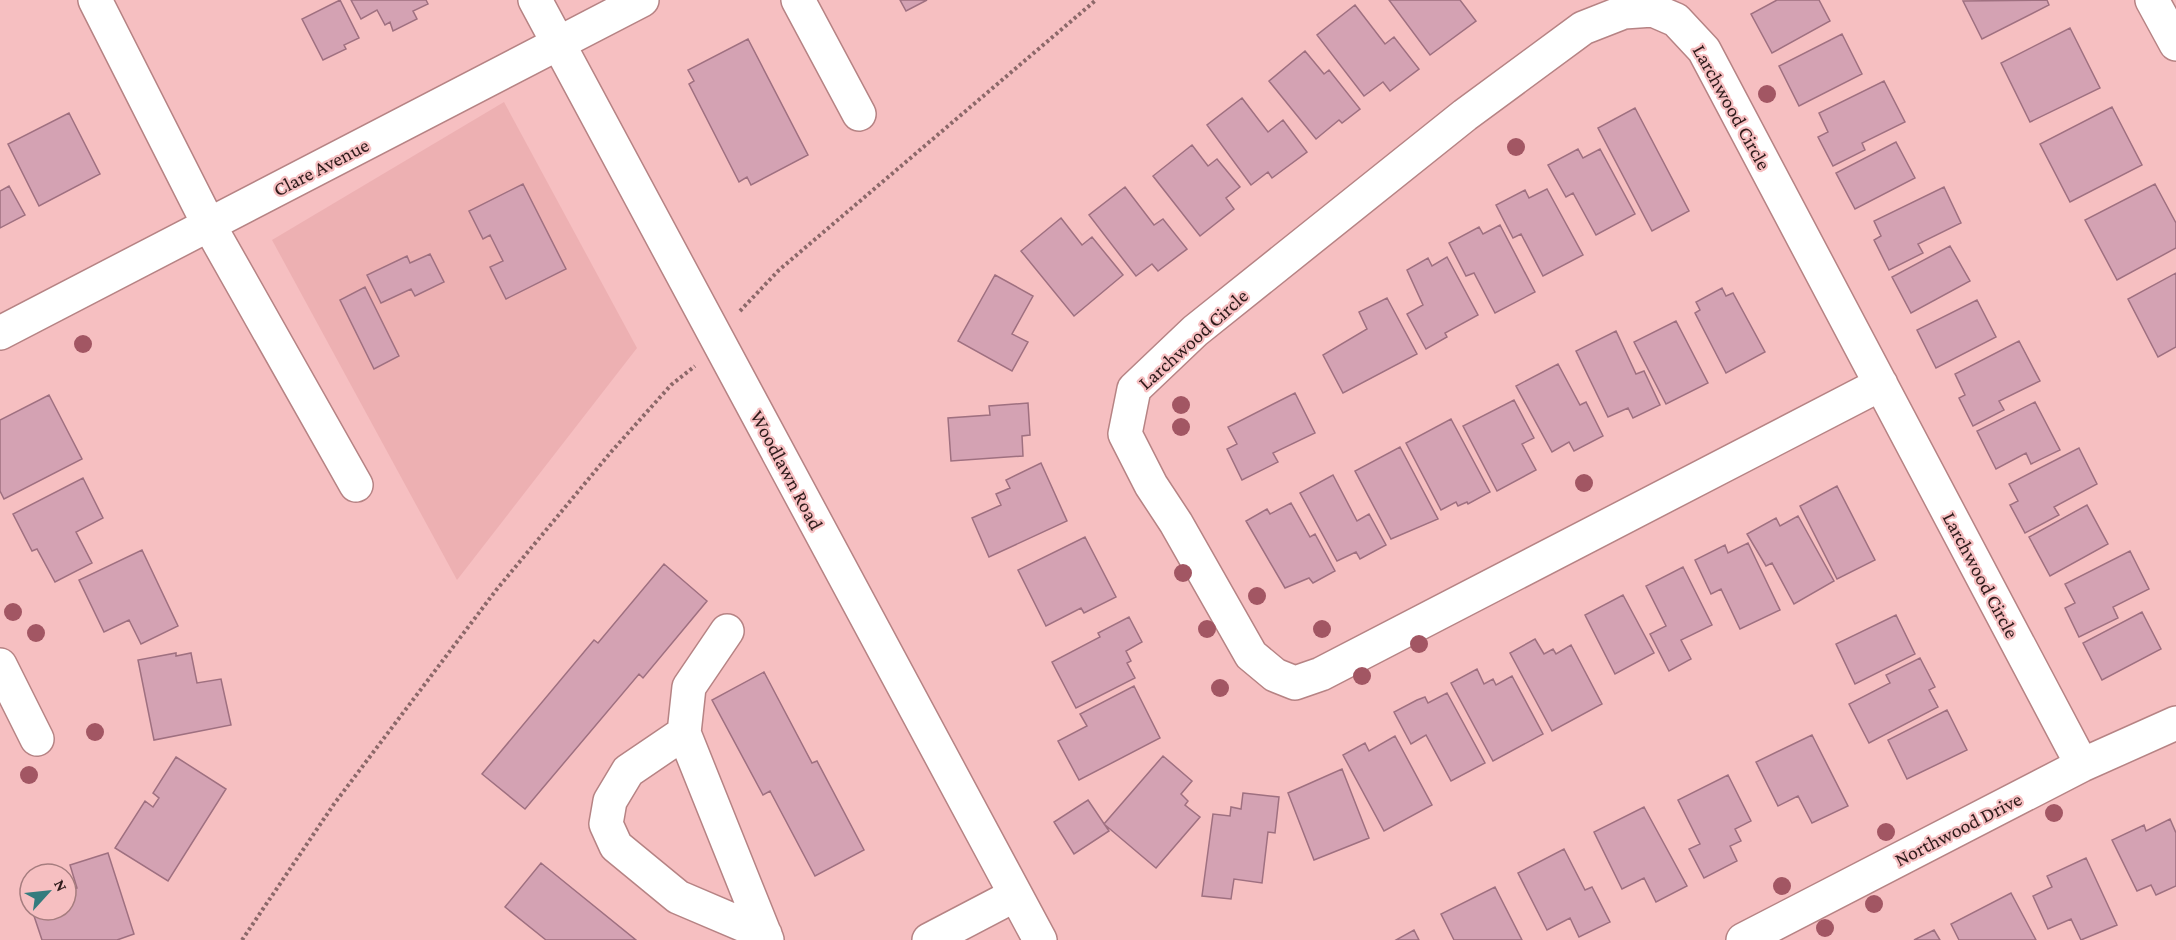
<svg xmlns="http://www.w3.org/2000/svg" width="2176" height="940" font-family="'Crimson Pro',serif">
<rect width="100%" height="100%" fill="#f6bfc1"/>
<path fill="#edb0b2" d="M504,102L637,348L457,580L272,240Z"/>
<path fill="#d4a2b3" stroke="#9f7080" stroke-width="1.5" d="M340,0L359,38L344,45L346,49L323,60L302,19Z
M351,0H426L428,4L413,11L417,19L393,31L390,22L385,25L377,10L361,19Z
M900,0H927L906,11Z
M1389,0H1460L1476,21L1430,55Z
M1777,0H1819L1830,21L1772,53L1751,14Z
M2047,0L2049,5L1982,39L1963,1Z
M1355,5L1385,44L1394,37L1419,69L1390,91L1383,82L1364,96L1317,35Z
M2070,28L2100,88L2030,122L2001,63Z
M1842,34L1862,74L1799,106L1779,66Z
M748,39L808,155L751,185L747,177L739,182L689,84L694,81L688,70Z
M1305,51L1324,74L1329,70L1360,109L1342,123L1339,120L1316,139L1269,81Z
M1884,81L1905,122L1862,143L1865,150L1833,166L1818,137L1828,132L1819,113Z
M1242,98L1268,132L1283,120L1307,152L1272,178L1268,172L1251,185L1207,125Z
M2112,107L2142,165L2070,202L2040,144Z
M1635,108L1689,211L1652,231L1598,128Z
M69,113L100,174L39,206L8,144Z
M1896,142L1915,178L1855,209L1836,173Z
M1192,145L1208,166L1217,159L1240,187L1226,198L1234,209L1200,236L1153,176Z
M1578,149L1583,158L1600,149L1635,214L1596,235L1573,193L1566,197L1548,165Z
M523,184L566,269L506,299L490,267L503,261L490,235L483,239L469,211Z
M2155,184L2176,223V248L2117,280L2085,220Z
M9,186L25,215L0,228V191Z
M1125,187L1154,225L1163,219L1187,249L1158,271L1152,264L1136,276L1089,215Z
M1944,187L1961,223L1918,244L1923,253L1889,270L1874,240L1881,236L1874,221Z
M1547,189L1583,255L1543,276L1521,234L1513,238L1496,205L1525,190L1529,198Z
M1061,218L1082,245L1092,237L1123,275L1074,316L1021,251Z
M1500,225L1535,292L1495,313L1474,273L1466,276L1449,243L1479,227L1483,234Z
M1950,246L1970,281L1911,313L1892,277Z
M430,254L444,282L415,296L411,289L381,303L367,275L407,256L410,263Z
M1447,257L1478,315L1445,333L1447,337L1426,349L1407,314L1423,305L1407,270L1428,258L1432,266Z
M2176,273V347L2158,357L2128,299Z
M995,275L1033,296L1012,334L1028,342L1012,371L958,341Z
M365,287L399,356L374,369L340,300Z
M1722,288L1726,296L1733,293L1765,352L1726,373L1695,313L1700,310L1696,302Z
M1387,298L1417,354L1343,393L1323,355L1367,329L1359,312Z
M1977,300L1996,337L1936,368L1917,330Z
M1676,321L1708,383L1666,404L1634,342Z
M1616,331L1636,374L1644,371L1660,405L1633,418L1628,408L1608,417L1576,351Z
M2019,341L2040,381L1999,401L2004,410L1973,426L1959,398L1965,395L1955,374Z
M1558,364L1580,405L1586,402L1603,436L1574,451L1569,442L1552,452L1516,386Z
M1295,393L1315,433L1273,453L1278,462L1242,480L1227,449L1237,444L1228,427Z
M49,395L82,459L4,499L0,491V420Z
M1514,400L1534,438L1522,444L1536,470L1497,491L1463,426Z
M2035,402L2060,450L2031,464L2026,453L1996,469L1977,431Z
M1028,403L1030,435L1022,436L1023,456L951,461L948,418L990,415L989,406Z
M1451,419L1490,492L1468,504L1467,502L1458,506L1456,502L1441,510L1406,443Z
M1400,447L1438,519L1391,539L1355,471Z
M2079,448L2097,484L2054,507L2059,515L2025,533L2010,505L2018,501L2009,484Z
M1041,463L1067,521L989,557L972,518L1001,505L996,494L1010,488L1006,480Z
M1333,475L1357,521L1369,514L1386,545L1360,559L1356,552L1337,561L1300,493Z
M83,478L103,518L76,532L92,563L55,582L37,549L32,551L13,514Z
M1837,486L1875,560L1837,579L1800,506Z
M1291,503L1310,537L1315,534L1335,571L1313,583L1309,578L1285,588L1246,521L1267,509L1270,514Z
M2087,505L2108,544L2050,576L2029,537Z
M1798,516L1834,581L1794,604L1772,563L1766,566L1747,534L1776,518L1780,526Z
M1085,537L1116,597L1084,613L1081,608L1046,626L1018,570Z
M1748,543L1780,610L1740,629L1721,589L1711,594L1695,560L1725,545L1728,553Z
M142,550L178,626L141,644L129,620L104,632L79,580Z
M2130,551L2149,589L2113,607L2118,618L2079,637L2065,608L2075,603L2065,584Z
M664,564L707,601L643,678L639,674L525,809L482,774L594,640L598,643Z
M1683,567L1712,625L1681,640L1691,659L1669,671L1650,634L1666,626L1646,586Z
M1623,595L1654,653L1615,674L1585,615Z
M2142,612L2161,649L2102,680L2083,643Z
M1896,615L1915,654L1855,684L1836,644Z
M1129,617L1142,642L1126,651L1131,661L1127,663L1135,678L1076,708L1052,662L1100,637L1098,633Z
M1535,639L1544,654L1553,649L1556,654L1571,645L1602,704L1552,731L1510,653Z
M176,653V656L191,653L197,683L221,679L231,725L154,740L138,660Z
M1920,658L1935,687L1929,690L1938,707L1869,743L1849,704L1890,683L1886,675Z
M1477,669L1484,684L1493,679L1496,685L1512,676L1543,734L1493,761L1451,683Z
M764,672L812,763L817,761L864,850L815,876L770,791L763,795L712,700Z
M1134,686L1160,738L1079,780L1058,741L1087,726L1080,714Z
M1447,693L1485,763L1451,781L1426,735L1411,744L1394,712L1417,700L1425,697L1428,703Z
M1947,710L1967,750L1907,779L1888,740Z
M1812,735L1848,806L1812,823L1798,796L1778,806L1756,762Z
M1395,736L1432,805L1384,831L1343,755L1365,743L1369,751Z
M1163,756L1192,781L1181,794L1188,801L1185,805L1200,817L1156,868L1104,824Z
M176,757L226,789L168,881L115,848L145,801L153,807L159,798L153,793Z
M1342,769L1369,838L1314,860L1288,793Z
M1728,775L1751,821L1735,829L1741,841L1730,846L1737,861L1704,878L1689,849L1700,844L1678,800Z
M1243,793L1279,797L1275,833L1268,832L1262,883L1234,879L1231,899L1202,896L1213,814L1230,816L1231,807L1241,809Z
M1088,800L1109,831L1074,854L1054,822Z
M1644,807L1687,886L1656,902L1644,878L1622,889L1594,832Z
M2170,819L2176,833V886L2156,895L2151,885L2137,891L2112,840L2144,825L2146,831Z
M1564,849L1585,890L1592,887L1610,922L1579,937L1570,918L1547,930L1518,873Z
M108,853L134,934L117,940H42L32,910H66V891L77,888L70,865Z
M2086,858L2117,925L2081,940L2071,919L2048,929L2033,896L2052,887L2047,876Z
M541,863L636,940H546L505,907Z
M1495,887L1522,940H1454L1441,914Z
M2011,893L2036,940H1959L1951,924Z
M1414,930L1419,940H1396Z
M1934,930L1940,940H1914Z"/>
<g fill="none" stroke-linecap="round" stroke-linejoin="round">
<defs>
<path id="minor" d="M95,0L209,225L356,485
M798,0L859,114
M2152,0L2176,44
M0,333L642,0
M1881,384L1321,674L1295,683L1275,675L1251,655L1176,523L1151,485L1125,434L1134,389L1195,331L1465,115L1583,28L1624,12L1653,10L1676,20L1704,50L2082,765
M727,631L689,687L684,733L767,940
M0,665L37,739
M684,733L628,771L610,801L606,824L616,846L678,897L765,934
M929,940L1015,895
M1743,940L2082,765L2176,723"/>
<path id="major" d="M535,0L1040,940"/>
</defs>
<use href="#minor" stroke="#b68384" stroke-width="36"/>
<use href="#major" stroke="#b68384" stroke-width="36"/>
<path stroke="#8c6869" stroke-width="4" stroke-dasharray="3 3" stroke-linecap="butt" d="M740,311L779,270L1096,0
M242,940L334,804L497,589L611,452L671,385L695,366"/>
<use href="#minor" stroke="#fff" stroke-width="33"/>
<use href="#major" stroke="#fff" stroke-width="33"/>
</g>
<g fill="#a25663">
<circle cx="1767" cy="94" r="9"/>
<circle cx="1516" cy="147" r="9"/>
<circle cx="83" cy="344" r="9"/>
<circle cx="1181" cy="405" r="9"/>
<circle cx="1181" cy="427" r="9"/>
<circle cx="1584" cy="483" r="9"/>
<circle cx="1183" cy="573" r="9"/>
<circle cx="1257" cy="596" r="9"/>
<circle cx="13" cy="612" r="9"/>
<circle cx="1207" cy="629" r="9"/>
<circle cx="1322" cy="629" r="9"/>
<circle cx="36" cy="633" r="9"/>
<circle cx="1419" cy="644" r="9"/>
<circle cx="1362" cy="676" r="9"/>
<circle cx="1220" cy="688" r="9"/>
<circle cx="95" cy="732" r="9"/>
<circle cx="29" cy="775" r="9"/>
<circle cx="2054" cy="813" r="9"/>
<circle cx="1886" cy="832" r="9"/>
<circle cx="1782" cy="886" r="9"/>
<circle cx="1874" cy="904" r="9"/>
<circle cx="1825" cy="928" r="9"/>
</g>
<g text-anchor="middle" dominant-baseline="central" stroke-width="4.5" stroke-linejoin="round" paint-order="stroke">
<g font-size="20" fill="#2e1b1b" stroke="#f6bfc1">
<text transform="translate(1732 107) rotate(61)">Larchwood Circle</text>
<text transform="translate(321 167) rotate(-27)">Clare Avenue</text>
<text transform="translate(1193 339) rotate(-42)">Larchwood Circle</text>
<text transform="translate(787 470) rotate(62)">Woodlawn Road</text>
<text transform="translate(1981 575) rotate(62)">Larchwood Circle</text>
<text transform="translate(1958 829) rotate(-27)">Northwood Drive</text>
</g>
</g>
<g transform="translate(48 892) rotate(63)"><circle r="28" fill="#f6bfc1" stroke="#a67d7f" stroke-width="1.5"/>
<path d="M0-4.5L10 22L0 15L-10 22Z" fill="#337c7e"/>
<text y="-9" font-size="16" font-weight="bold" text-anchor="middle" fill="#2e1b1b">N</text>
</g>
</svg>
